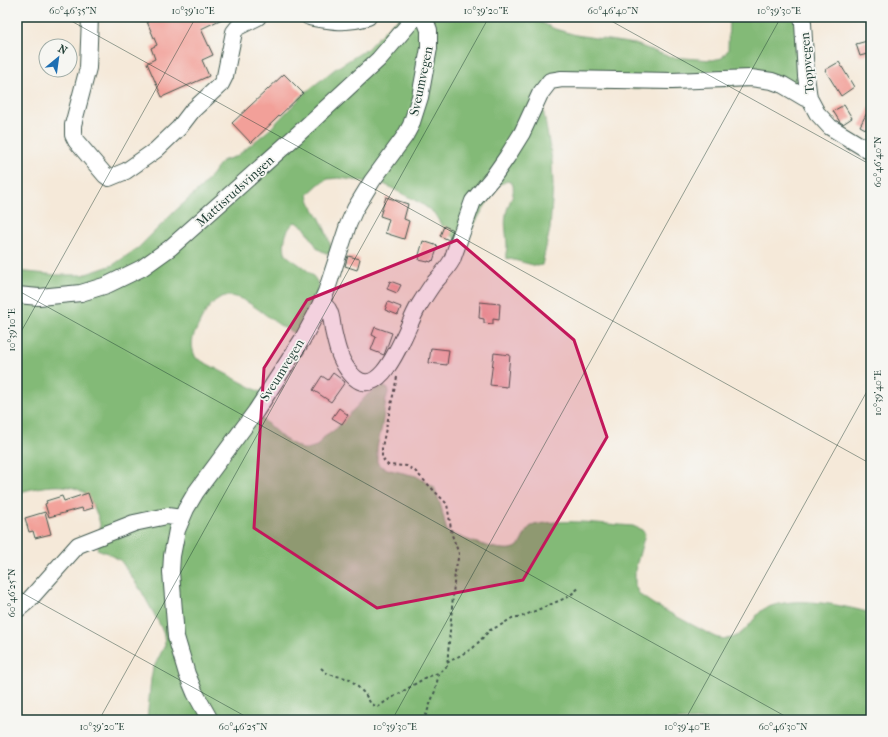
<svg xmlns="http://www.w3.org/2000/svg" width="888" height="737" font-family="'IM FELL French Canon',serif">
<rect width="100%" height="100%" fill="#f6f6f2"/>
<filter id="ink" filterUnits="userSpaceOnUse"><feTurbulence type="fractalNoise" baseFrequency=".025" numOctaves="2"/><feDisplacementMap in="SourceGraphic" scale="8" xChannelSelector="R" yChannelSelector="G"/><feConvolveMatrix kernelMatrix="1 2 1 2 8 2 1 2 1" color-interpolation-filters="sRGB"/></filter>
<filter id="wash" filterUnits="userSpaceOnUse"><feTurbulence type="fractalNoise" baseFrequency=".012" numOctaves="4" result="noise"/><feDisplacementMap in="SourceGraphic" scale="16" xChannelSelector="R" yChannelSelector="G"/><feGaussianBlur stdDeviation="0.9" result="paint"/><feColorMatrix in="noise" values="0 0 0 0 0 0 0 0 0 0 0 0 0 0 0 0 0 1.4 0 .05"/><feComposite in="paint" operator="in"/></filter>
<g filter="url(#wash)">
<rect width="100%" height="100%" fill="#f5e9d9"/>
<path fill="#83ba77" stroke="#517c56" d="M402,17H530L555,29L576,35L635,44L670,57L712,60L722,58L728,50L729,17H801L811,95L776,87L760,85L601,89L576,84L555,86L546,98L543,108L552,160L553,186L550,229L542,265L537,266L506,258C505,254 507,251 507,246C507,236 504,225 506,215C507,204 517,193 512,183L507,181L497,186L463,243L449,234L442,226L434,213L422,204L380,182L375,183L339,178L328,179L319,184L308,194C309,203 315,210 319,217C325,228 329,239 332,251L328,254L318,249L304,227L295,222C285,229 282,245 286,255C297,264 316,273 319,287L308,316L297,334C292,332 287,330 283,327C267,318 246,295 227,296C215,296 206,311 201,320C194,335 188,342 196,358L262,393L260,417L284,439L302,449H307L317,446L323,438L336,429L368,394L381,386L389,389L386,399L382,426L377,447V462L380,466L390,470L416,476L434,487L441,506L447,532C460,537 507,557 518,546C524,540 525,527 534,525C566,518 601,524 633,526L642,530L645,534L635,570V586L640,595L653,604L715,637C734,643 743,633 755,618C758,614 761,610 766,608C796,595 841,605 871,613V720H147L151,679L153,669L165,645L164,635L160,625L142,592L121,561L108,553L97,549C102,537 102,523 95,510C93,506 90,498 86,494C68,480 37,487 17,493V271L57,275H83L113,265L138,248L175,211L202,187L222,161L237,156L269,130L306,92L335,69L367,49L392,23Z"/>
<g id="blocks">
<path fill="#f2a099" d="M145,17H226L201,29L213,55L202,60L209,76L162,97L147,63L155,59L151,48L157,45Z
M871,40V53L860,56L856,44Z
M839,62L854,87L841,96L825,70Z
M284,74L303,93L251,143L232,123Z
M844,105L852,118L843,124L840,122L833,111Z
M871,105V132L860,126Z
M386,197L408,204L404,219L409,221L404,239L385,233L389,219L380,216Z
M444,226L453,230L449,240L440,236Z
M423,241L438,246L433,261L432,260L431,262L428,261V262L419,260L420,256L419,255Z
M348,256L360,259L357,270L345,266Z
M390,281L401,285L397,293L387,289Z
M388,302L401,307L398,315L385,310Z
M480,302L500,304L499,320L493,319V324L484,323V319L479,318Z
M375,327L392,333L384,355L371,350L376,337L372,335Z
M431,348L449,350L447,365L429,363Z
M494,353L510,355L507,387L490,385Z
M333,373L345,382L331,402L313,390L322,376L328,380Z
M339,408L348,415L342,424L332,418Z
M88,493L93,508L83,511L82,508L49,517L45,504L47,503L46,501L62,496L64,501Z
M45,512L51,534L35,538L33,531L29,532L25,518Z"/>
</g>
</g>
<g filter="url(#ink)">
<use href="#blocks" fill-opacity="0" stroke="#3f574d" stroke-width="1"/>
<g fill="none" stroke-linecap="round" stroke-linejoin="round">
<defs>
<path id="minor" d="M90,17L88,68L73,125V135L76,141L105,175L109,178L126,171L156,150L179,128L192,111L221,84L225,76L234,32L238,27L258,17
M309,17C331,21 346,24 368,17
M802,17L803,23L806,76L809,98L817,113L830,127L871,152
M17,295L39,297L81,293L107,285L142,268L170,248L298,134L379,59L415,17
M322,302C324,304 326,307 328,309C332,315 332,323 333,330C336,344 339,358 348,370C380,415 407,324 418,307C423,299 428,291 433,284C440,276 447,269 452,260L473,201L493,177L507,157L522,133L540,94L550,81L562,79L672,81L751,78L772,81L783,85L805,98H809
M17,610L29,600L78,545L134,523L167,516L182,518
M210,720L195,693L187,674L176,637L171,572L172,556L177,530L186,509L196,492L256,411L302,340L315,316L326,292L348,225L355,209L372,181L405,136L411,125L420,97L429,48V30L424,17"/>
</defs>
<use href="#minor" stroke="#3f574d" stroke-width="18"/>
<path stroke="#3f574d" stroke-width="2" stroke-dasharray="3 3" stroke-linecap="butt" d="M870,109L871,108
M397,377L382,447V458L388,465L407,466L415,471L447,504L452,535L459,554L455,572L447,666L439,673L435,691L424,720
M447,663L473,648L490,630L501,625L512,618L523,616L568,597L580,587
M321,668L328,674L350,679L365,694L371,704L378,707L385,702L425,678L438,673"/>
<use href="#minor" stroke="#fff" stroke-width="16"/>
</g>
</g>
<path fill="#c2185b" fill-opacity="0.2" stroke="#c2185b" stroke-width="3" stroke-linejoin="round" d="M457,240L574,340L607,437L523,580L377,608L254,528L264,368L307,300Z"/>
<path fill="none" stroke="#1f3d34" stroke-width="1" stroke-opacity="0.45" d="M64,17L871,464M604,17L871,165M17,290L792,720M17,339L196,17M17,590L252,720M99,720L489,17M392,720L781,17M685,720L871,384"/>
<g text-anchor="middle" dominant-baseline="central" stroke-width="3.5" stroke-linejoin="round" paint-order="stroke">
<g font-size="13" fill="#1f3d34" stroke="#f6f6f2">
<text transform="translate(807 63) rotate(-95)">Toppvegen</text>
<text transform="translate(421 81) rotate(-78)">Sveumvegen</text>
<text transform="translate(235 191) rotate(-42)">Mattisrudsvingen</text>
<text transform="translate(282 370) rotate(-58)">Sveumvegen</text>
</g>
</g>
<rect width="888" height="737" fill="none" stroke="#f6f6f2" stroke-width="44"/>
<g transform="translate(58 58) rotate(29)"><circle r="19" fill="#f6f6f2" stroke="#a0aca6"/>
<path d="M0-3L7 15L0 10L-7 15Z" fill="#1f6fb2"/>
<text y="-6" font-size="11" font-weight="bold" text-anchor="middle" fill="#1f3d34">N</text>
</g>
<rect x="22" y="22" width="844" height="693" fill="none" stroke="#1f3d34" stroke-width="1.5"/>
<g font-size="10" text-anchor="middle" fill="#1f3d34">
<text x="73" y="14">60°46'35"N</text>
<text x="193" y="14">10°39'10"E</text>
<text x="486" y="14">10°39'20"E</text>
<text x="613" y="14">60°46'40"N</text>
<text x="779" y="14">10°39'30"E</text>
<text transform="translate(877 162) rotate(-90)" y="4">60°46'40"N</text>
<text transform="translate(11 330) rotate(-90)" y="4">10°39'10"E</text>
<text transform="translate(877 393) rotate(-90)" y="4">10°39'40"E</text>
<text transform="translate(11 593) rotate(-90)" y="4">60°46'25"N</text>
<text x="102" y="730">10°39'20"E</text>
<text x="243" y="730">60°46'25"N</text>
<text x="395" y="730">10°39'30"E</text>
<text x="687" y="730">10°39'40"E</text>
<text x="783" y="730">60°46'30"N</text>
</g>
</svg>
